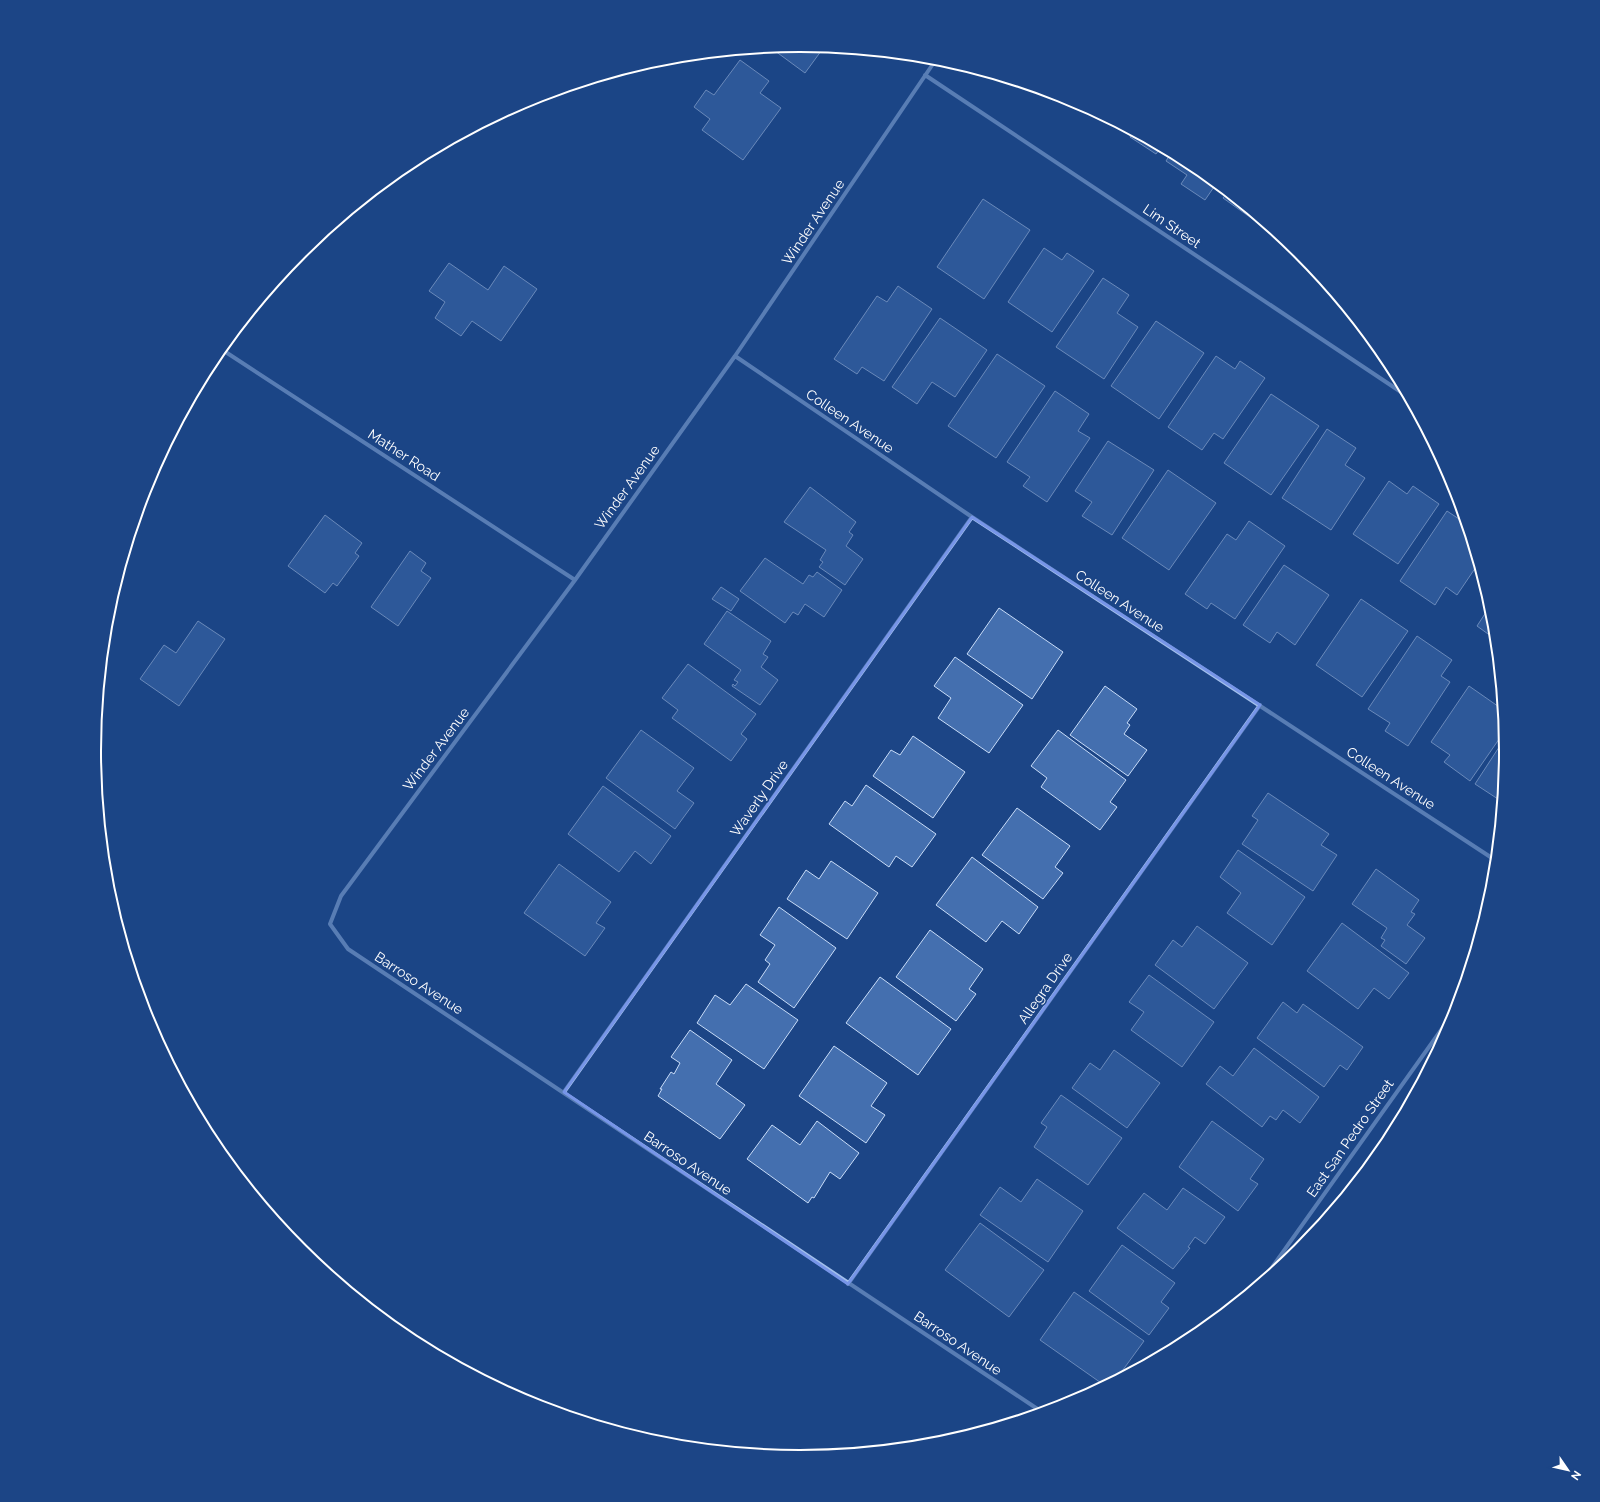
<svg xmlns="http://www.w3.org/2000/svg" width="1600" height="1502" font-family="Raleway,sans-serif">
<rect width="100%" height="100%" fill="#1c4586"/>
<path fill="#446faf" stroke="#c8dcf8" d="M800,45L824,47L805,73L771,48Z
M740,60L769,81L760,93L781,108L743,160L702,130L710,119L694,107L706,90L714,95Z
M1069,98L1070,99L1099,114L1097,117Z
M1133,132L1161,147L1156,154L1130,137Z
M1171,153L1192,164L1216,184L1205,200L1181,184L1187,175L1166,161Z
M1227,193L1270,228L1268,230L1223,198Z
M983,199L1030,230L984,299L937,267Z
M1044,248L1062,260L1067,253L1094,271L1052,332L1008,302Z
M449,263L488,290L504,266L537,289L501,341L472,321L461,336L435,318L445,302L429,291Z
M1103,278L1129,295L1117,313L1138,327L1104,379L1056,347Z
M898,286L932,309L884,381L862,367L857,374L834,359L877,296L887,302Z
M940,318L987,350L955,397L932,382L917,404L892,387Z
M1156,321L1204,353L1159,419L1111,386Z
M997,354L1045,386L996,458L948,426Z
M1216,356L1235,369L1240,361L1265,378L1223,439L1214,433L1202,450L1168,427Z
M1055,391L1089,414L1078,431L1090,438L1047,502L1023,486L1030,477L1007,462Z
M1271,394L1319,426L1271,495L1224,463Z
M1327,429L1356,448L1345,465L1365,478L1331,530L1282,498Z
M1108,441L1154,470L1112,535L1082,516L1092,502L1075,491Z
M1168,470L1216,503L1169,570L1122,538Z
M1389,481L1407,494L1413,486L1439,504L1398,564L1353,534Z
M810,487L856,522L849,532L853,535L846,546L863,559L845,585L819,567L823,562L820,560L826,550L784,522Z
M1447,511L1465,523L1478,564L1457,595L1446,587L1435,605L1400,581Z
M325,515L362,543L355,553L359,556L337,586L333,583L325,593L288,566Z
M1249,521L1285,546L1235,619L1211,603L1207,609L1185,594L1227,534L1236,540Z
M410,551L426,563L421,571L431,578L398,626L371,607Z
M765,558L803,584L809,575L813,577L817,572L842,590L824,617L805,604L798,615L793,612L785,623L740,591Z
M1284,565L1329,595L1295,645L1277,632L1270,643L1243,625Z
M721,587L739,599L731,611L712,599Z
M1361,599L1408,631L1362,697L1316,665Z
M1490,606L1492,613L1495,639L1477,626Z
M999,608L1063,652L1032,699L967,654Z
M727,611L771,641L763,654L768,657L761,667L778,680L760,705L732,686L733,684L735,686L738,682L734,680L741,670L704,644Z
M198,621L225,639L179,706L140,679L164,645L176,653Z
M1417,636L1452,660L1441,676L1450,682L1408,746L1385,731L1390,723L1368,709Z
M955,657L1023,705L989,753L938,718L951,698L934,686Z
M688,664L756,714L741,734L747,739L731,761L672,718L678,710L662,698Z
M1105,686L1137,709L1127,723L1130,725L1124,734L1147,750L1128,776L1070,735Z
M1469,686L1502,709L1504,732L1470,781L1444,762L1450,755L1431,742Z
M641,730L694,768L677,791L694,803L675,829L606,778Z
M1058,730L1126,780L1110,802L1117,807L1100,830L1041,787L1047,778L1031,766Z
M913,736L965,772L933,818L873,776L891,750L900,755Z
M1505,738L1506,751L1501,801L1475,784Z
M866,785L936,834L912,867L896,856L889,867L829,824L845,801L852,806Z
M603,786L671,836L651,864L635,851L619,872L568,834Z
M1268,793L1329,834L1321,845L1337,855L1313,891L1242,844L1258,820L1252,816Z
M1017,808L1070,846L1055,867L1063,873L1043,899L982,855Z
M1238,850L1305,897L1272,945L1227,913L1241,893L1220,877Z
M972,857L1038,907L1019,934L1002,921L986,942L936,905Z
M831,861L878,893L847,939L787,899L806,870L819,879Z
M559,864L611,902L596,923L605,928L585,956L524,913Z
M1376,869L1419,900L1411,912L1415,914L1407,925L1425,938L1406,964L1381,946L1385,940L1381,938L1387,928L1352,904Z
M779,907L836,948L794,1008L758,982L770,964L765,960L775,945L760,935Z
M1342,923L1409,973L1389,999L1374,988L1358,1009L1307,971Z
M1197,926L1248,963L1214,1009L1155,965L1173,940L1182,947Z
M930,930L983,969L969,989L976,994L956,1021L896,977Z
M1149,975L1214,1022L1182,1067L1131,1030L1144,1012L1129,1002Z
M880,977L951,1029L918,1075L846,1023Z
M746,984L798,1020L764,1069L697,1023L715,995L730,1005Z
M1283,1002L1297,1013L1303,1004L1363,1047L1347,1070L1340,1065L1324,1087L1257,1038Z
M690,1030L732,1060L716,1084L745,1105L720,1139L658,1096L662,1089H660L671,1072L674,1074L680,1063L671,1057Z
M834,1046L887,1083L871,1106L885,1115L866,1143L799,1096Z
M1254,1048L1319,1097L1300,1123L1283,1110L1276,1120L1270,1116L1262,1127L1206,1084L1220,1066L1233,1076Z
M1114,1050L1160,1083L1127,1128L1072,1088L1090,1063L1100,1070Z
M1061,1095L1122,1138L1088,1185L1034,1147L1047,1127L1041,1123Z
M817,1121L859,1153L840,1179L830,1172L814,1198L812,1197L808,1203L747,1159L772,1125L800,1145Z
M1212,1121L1264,1159L1250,1179L1258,1184L1238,1211L1179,1167Z
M1037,1179L1083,1211L1048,1262L980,1215L1000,1187L1021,1202Z
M1183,1188L1225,1217L1205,1244L1195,1237L1188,1247L1190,1248L1173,1269L1117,1228L1144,1193L1167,1210Z
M980,1223L1044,1270L1009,1317L945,1270Z
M1122,1245L1175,1283L1161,1302L1169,1308L1149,1335L1089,1291Z
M1074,1292L1144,1341L1117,1378L1104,1385L1040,1340Z"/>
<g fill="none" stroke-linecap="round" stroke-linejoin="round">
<path stroke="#a3c0eb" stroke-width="4" d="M937,58L735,356L575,580L341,896L330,924L348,949L1042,1412
M925,75L1407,396
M221,349L575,580
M735,356L972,517L1495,860
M564,1092L972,517
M1263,1280L1456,1009
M848,1284L1260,705"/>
</g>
<path d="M0 0H1600V1502H0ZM972,517L1260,705L848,1284L564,1092Z" fill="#1c4586" fill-opacity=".55" fill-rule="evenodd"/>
<path fill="none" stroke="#7795e8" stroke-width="3" stroke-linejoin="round" d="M972,517L1260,705L848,1284L564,1092Z"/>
<g text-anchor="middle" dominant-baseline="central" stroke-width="3" stroke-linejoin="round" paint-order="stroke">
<g font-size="14" fill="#fff" stroke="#1c4586">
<text transform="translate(813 222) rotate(-56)">Winder Avenue</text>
<text transform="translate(1172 226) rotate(34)">Lim Street</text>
<text transform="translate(850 421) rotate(34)">Colleen Avenue</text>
<text transform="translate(404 455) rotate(33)">Mather Road</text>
<text transform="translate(627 487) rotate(-54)">Winder Avenue</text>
<text transform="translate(1120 601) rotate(33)">Colleen Avenue</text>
<text transform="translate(436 749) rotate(-53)">Winder Avenue</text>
<text transform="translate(1391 778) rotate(33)">Colleen Avenue</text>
<text transform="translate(759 798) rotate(-55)">Waverly Drive</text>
<text transform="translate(419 983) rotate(33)">Barroso Avenue</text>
<text transform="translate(1045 988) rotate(-55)">Allegra Drive</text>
<text transform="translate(1350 1138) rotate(-55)">East San Pedro Street</text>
<text transform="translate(688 1163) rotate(34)">Barroso Avenue</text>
<text transform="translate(958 1343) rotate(34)">Barroso Avenue</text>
</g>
</g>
<path d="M0 0H1600V1502H0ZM101 751a699 699 0 1 1 1398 0a699 699 0 1 1-1398 0Z" fill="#1c4586" fill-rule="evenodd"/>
<path fill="none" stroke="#fff" stroke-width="2" d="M101 751a699 699 0 1 1 1398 0a699 699 0 1 1-1398 0Z"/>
<g transform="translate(1568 1470) rotate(124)" stroke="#1c4586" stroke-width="3" paint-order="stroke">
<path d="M0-3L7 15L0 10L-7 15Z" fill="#ffffff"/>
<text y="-6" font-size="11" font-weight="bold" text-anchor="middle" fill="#ffffff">N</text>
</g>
</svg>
